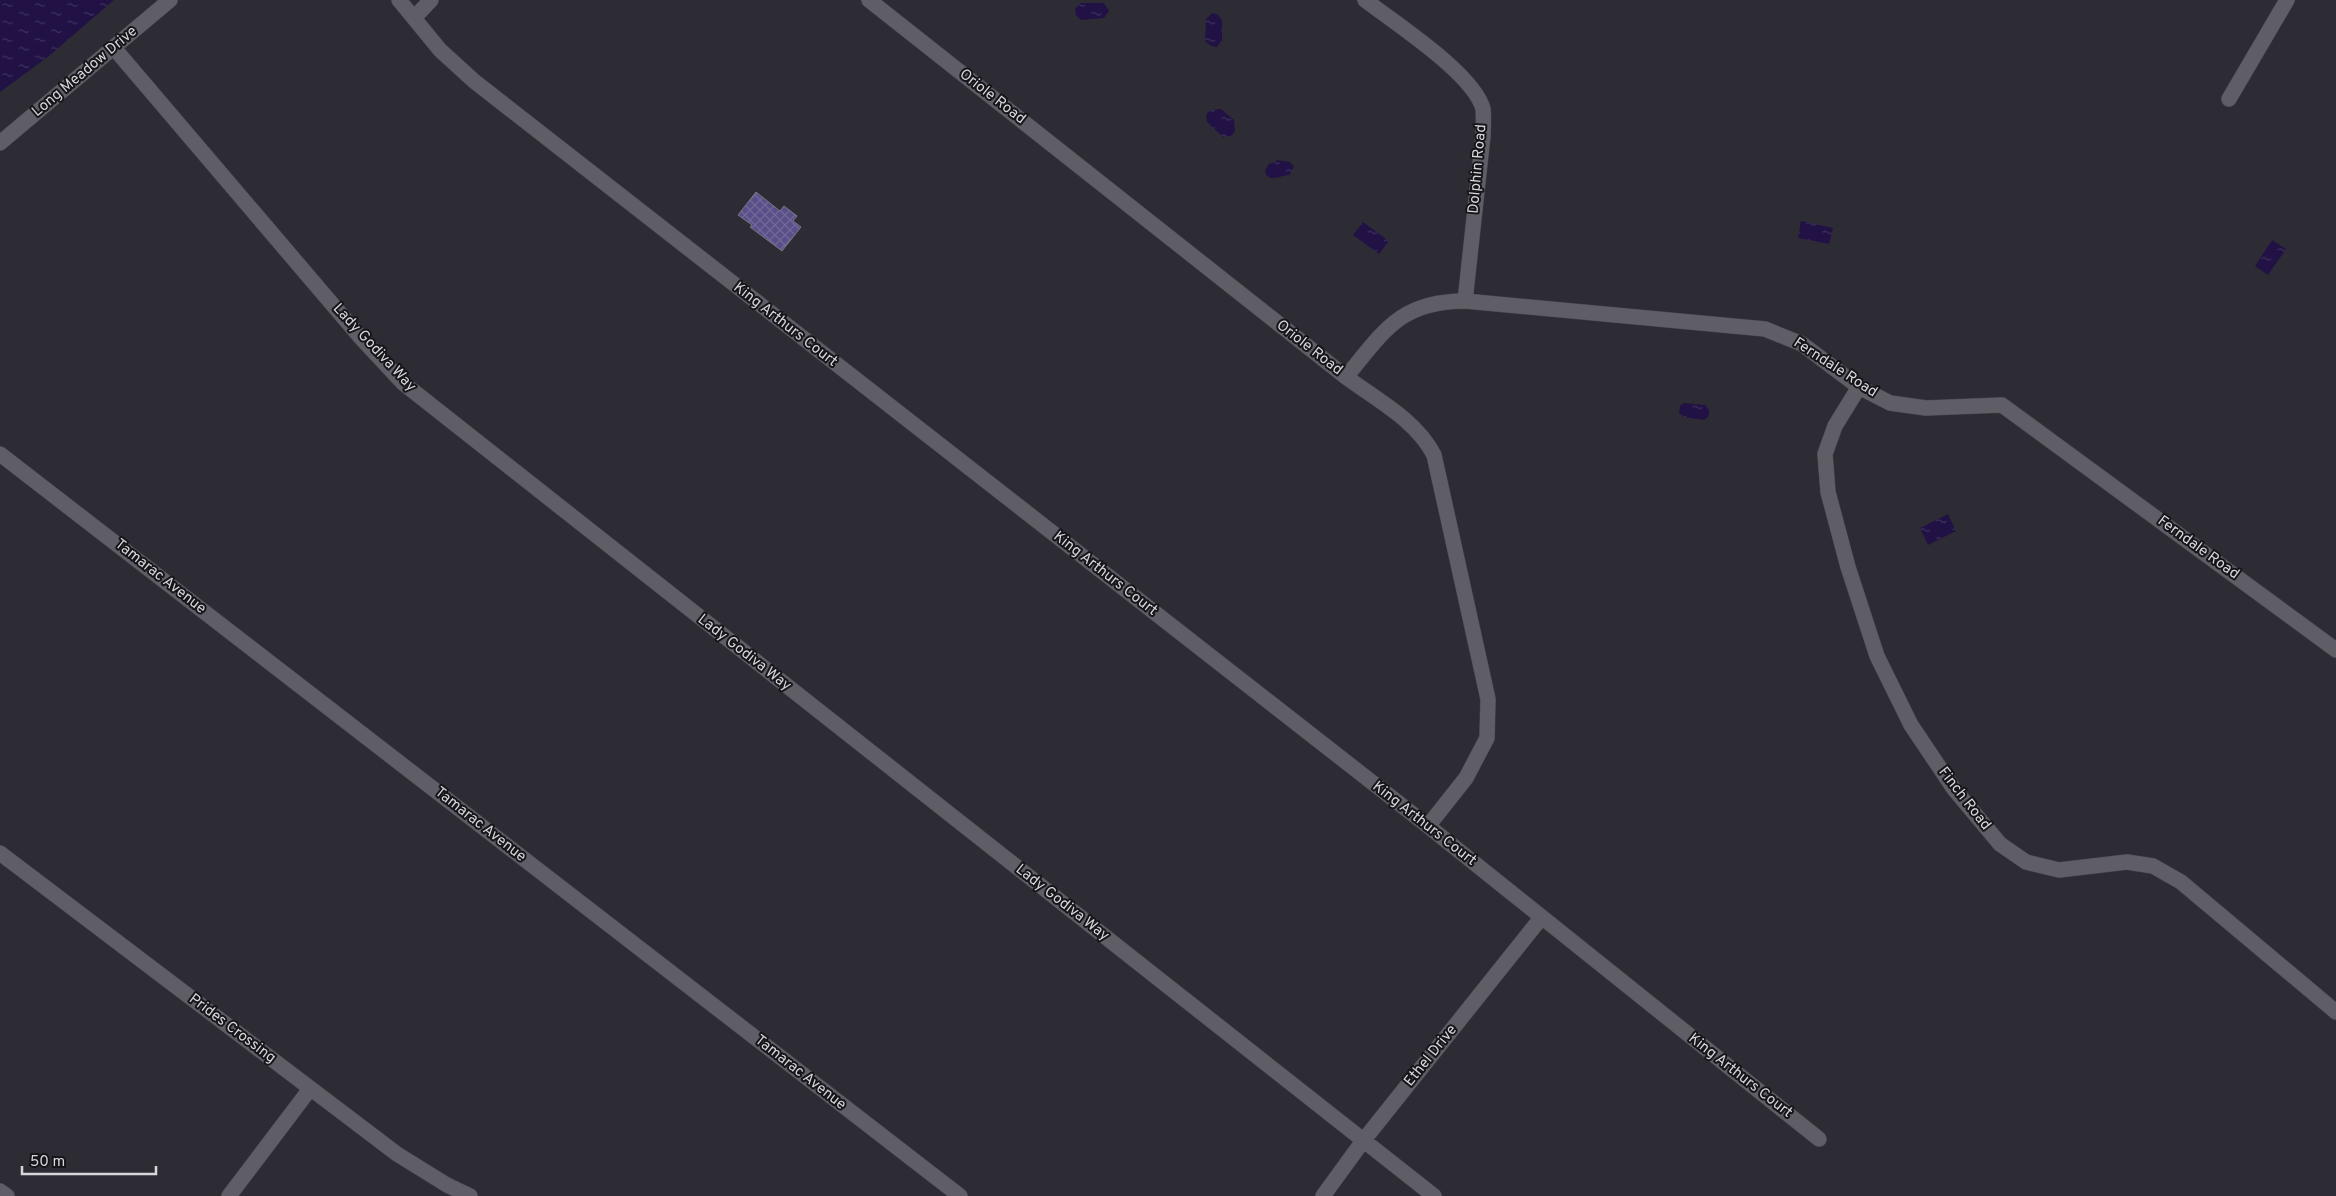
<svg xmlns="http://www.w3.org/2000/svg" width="2336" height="1196" font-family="Overpass,sans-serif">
<defs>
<pattern id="water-ripples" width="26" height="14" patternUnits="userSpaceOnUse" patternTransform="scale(1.25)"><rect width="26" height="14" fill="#211144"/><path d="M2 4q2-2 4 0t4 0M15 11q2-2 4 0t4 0" fill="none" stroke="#40335e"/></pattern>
<pattern id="building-cross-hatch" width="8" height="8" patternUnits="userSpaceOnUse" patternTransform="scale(1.25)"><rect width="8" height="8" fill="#5a4f88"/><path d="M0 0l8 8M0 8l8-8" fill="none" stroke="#716898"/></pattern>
</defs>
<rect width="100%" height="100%" fill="#2d2c34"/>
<path fill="url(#water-ripples)" d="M0,0H114L49,56L0,92Z
M1080,3H1104L1109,11L1104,18L1081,20L1076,15L1075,9Z
M1212,13L1217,14L1222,20V40L1217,47L1211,46L1205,41L1206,19Z
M1221,109L1234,120L1235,131L1231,136L1223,137L1207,122L1206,115L1210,110Z
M1278,160L1290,162L1294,166L1290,175C1280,175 1274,182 1266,175L1265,170L1269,164Z
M1801,221L1833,228L1829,244L1798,238Z
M1363,222L1389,241L1379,254L1353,235Z
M2272,240L2286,249L2268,275L2255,266Z
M1684,403L1705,405L1709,410V416L1704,420L1684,417L1679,413L1680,406Z
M1948,514L1956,531L1928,545L1920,528Z"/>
<path fill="url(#building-cross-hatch)" stroke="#77767f" d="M756,192L780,211L784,206L797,216L793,221L801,227L782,251L750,227L752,225L738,215Z"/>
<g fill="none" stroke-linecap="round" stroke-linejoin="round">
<defs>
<path id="minor" d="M399,0L440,50L474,81L1428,826L1819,1139
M869,0L1346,377C1377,400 1416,420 1434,455L1488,699L1487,738L1466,778L1428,826
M1365,0C1395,23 1474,74 1483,109C1484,117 1483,128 1483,136L1465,301
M414,18L431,0
M114,48L361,338L403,383L1434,1196
M2229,99L2287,0
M0,143L170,0
M1346,377C1383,332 1400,301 1465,301L1765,329L1802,344L1859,387L1890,403L1926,408L2002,405L2336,650
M1859,387L1835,426L1825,454L1828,492L1848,567L1877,656L1911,725L1954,789L2000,844L2026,862L2059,870L2127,862L2153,866L2181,882L2336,1012
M0,454L960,1196
M0,853L397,1154L447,1185L470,1196
M0,1191L7,1196
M229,1196L310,1089
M1323,1196L1363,1141L1541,918"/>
</defs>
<use href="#minor" stroke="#48474e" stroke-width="16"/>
<use href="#minor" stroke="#5f5e67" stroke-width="15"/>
</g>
<g text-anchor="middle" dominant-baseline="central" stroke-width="4" stroke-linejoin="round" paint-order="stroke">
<g font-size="15" fill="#d7d6db" stroke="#161519">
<text transform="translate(85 72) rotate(-40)">Long Meadow Drive</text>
<text transform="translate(992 97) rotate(38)">Oriole Road</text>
<text transform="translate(1478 169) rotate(-85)">Dolphin Road</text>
<text transform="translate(785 325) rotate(38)">King Arthurs Court</text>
<text transform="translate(374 348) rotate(47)">Lady Godiva Way</text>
<text transform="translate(1309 348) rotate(38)">Oriole Road</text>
<text transform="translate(1835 368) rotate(33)">Ferndale Road</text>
<text transform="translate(2198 548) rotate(36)">Ferndale Road</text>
<text transform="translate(1105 574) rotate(38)">King Arthurs Court</text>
<text transform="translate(160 577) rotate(38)">Tamarac Avenue</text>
<text transform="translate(744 653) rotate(38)">Lady Godiva Way</text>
<text transform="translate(1964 799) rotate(52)">Finch Road</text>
<text transform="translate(1424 824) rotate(38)">King Arthurs Court</text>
<text transform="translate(480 825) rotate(38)">Tamarac Avenue</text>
<text transform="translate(1062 903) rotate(38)">Lady Godiva Way</text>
<text transform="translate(232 1029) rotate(37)">Prides Crossing</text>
<text transform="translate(1431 1056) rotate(-51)">Ethel Drive</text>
<text transform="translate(800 1073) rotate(38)">Tamarac Avenue</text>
<text transform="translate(1740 1076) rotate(38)">King Arthurs Court</text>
</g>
</g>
<path d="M22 1166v8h134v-8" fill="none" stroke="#d7d6db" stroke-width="2.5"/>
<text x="30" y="1166" font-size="15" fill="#d7d6db" stroke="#161519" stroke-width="4" paint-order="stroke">50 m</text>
</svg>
